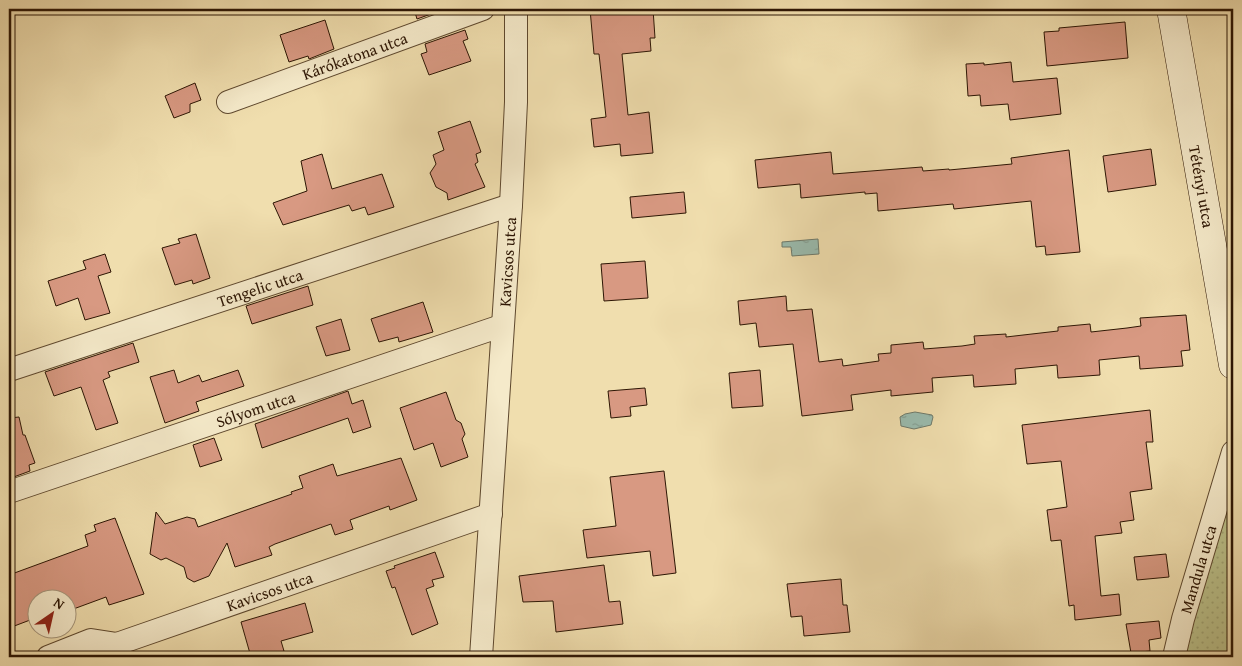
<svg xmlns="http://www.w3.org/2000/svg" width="1242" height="666" font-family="'Gentium Book Plus',serif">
<defs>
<pattern id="garden-dots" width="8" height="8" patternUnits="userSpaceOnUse" patternTransform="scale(1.25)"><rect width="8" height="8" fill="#bbc18a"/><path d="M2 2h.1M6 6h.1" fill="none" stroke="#a1a575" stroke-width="1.8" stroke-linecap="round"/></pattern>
<pattern id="water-ripples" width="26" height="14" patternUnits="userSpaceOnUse" patternTransform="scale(1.25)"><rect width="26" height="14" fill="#9abcaf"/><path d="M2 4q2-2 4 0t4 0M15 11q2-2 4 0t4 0" fill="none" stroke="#85a195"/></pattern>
</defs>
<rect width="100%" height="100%" fill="#f0deae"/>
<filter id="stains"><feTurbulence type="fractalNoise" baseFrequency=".004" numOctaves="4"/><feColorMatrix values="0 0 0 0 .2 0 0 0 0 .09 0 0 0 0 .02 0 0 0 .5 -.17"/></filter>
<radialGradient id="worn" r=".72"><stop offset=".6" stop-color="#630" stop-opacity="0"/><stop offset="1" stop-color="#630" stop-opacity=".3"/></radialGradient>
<path fill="url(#garden-dots)" stroke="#746c47" d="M1233,452V657H1174Z"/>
<path fill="url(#water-ripples)" stroke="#6e7a6b" d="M818,239L819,254L792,256L791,247H782V242Z
M915,412L932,415L933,417L931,425L914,429L901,426L900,417L905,414Z"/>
<path fill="#d89982" stroke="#2d1604" d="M414,9H445L417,19Z
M590,9H653L655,38H650L651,51L622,54L628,115L649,112L653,153L621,156L620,144L594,147L591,119L606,117L599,54H594Z
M325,20L334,49L309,59L308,56L289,62L280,35Z
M1125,22L1128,58L1047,66L1044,32L1059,31V28Z
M465,30L468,39L463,41L471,61L429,75L421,54L427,52L425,44Z
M1011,62L1013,82L1057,78L1061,114L1010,120L1008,104L981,106L980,95L968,96L966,64L984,63V65Z
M195,83L201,100L190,104V112L174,118L165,96Z
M470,121L481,152L476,154L478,162L475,164L485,187L448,200L447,193L436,187L430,173L436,164L433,155L444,150L438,132Z
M1151,149L1156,185L1108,192L1103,156Z
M1069,150L1080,252L1046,255L1045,246L1036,247L1031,201L954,209L953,204L878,211L877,193L865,194V192L801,198L800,184L758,188L755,160L831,152L833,174L922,167L923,171L949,169V170L1012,164L1011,158Z
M322,154L332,189L382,174L394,207L368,215L365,207L352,211L349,205L283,225L273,203L307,191L301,161Z
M684,192L686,213L632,218L630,197Z
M196,234L210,278L193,284L192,280L175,285L162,248L180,243L178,239Z
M105,254L111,272L98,276L110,313L85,320L78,298L56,306L48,281L86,269L83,261Z
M645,261L648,298L604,301L601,264Z
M308,286L313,305L252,324L246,306Z
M786,296L787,311L812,309L819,362L842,359L843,366L879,361L878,354L891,353V345L923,342L924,349L962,346L975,344L974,336L1006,334V337L1058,331V327L1090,324L1091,332L1127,328L1141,326L1140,318L1186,315L1190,350L1181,351L1183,366L1140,369L1139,356L1099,360L1100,375L1058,378L1057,365L1015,369L1016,384L974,387L973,375L932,378L933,392L891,396V390L851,395L853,410L802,416L793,344L759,347L756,323L740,325L738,301Z
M423,302L433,332L399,342L398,337L379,342L371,319Z
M341,319L350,350L326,356L316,327Z
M133,343L139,362L108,372L110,377L103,380L118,423L96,430L81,387L54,396L45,372Z
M174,370L178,383L199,375L202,382L238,370L244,386L196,402L199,411L165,423L150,377Z
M760,370L763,406L732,408L729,373Z
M645,388L647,405L630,407L631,416L611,418L608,391Z
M348,391L352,404L363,400L371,427L353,433L348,418L262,448L255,424Z
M446,392L456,420L461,423L465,434L462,439L468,457L441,467L433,443L414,450L400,408Z
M1150,410L1153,442H1146L1152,489L1130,492L1134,520L1120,522L1122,533L1095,536L1101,596L1119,594L1121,615L1075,620L1074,605L1069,606L1061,540L1051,541L1047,510L1067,507L1061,461L1027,464L1022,425Z
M19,417L23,435H25L35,463L29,465L30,471L11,478V471L9,472L10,418Z
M214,438L222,460L200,467L193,445Z
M401,458L417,500L390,510L389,506L350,520L353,529L335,535L331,524L275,544L269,547L272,555L235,567L227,543L209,576L194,582L187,578L184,567L166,558L161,560L150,554L156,512L165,524L187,517L195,519L198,527L292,494L291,492L303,488L299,476L333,464L337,476Z
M664,471L676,573L653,576L650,551L587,558L583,530L616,526L610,477Z
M115,518L144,594L109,605L106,597L68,611V598H38V617L9,628V575L88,546L85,535L96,531L94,525Z
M435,552L444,577L432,580L434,586L426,589L438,624L412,635L395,587L392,588L386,571L395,568L394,566Z
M1166,554L1169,577L1137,580L1134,557Z
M604,565L609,602L620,601L623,624L556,632L553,601L523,602L519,576Z
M841,579L843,605H847L850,632L804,636L802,616L791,617L787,584Z
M305,603L313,632L281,641L284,651L264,657H251L241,622Z
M1159,621L1161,638L1149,640L1150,651L1131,653L1126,624Z"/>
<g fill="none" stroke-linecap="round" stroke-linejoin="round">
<defs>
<g id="street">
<path id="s1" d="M228,102L483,9"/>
<path id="s2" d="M9,370L511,205"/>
<path id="s3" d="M9,492L501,326"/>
<path id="s4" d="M48,657L91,640L117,644L491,514"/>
<path id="s5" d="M481,657L511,205L516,102V9"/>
<path id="s6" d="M1174,657L1183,619L1233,452"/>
</g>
<g id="secondary">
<path id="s7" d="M1171,9L1233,365"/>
</g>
</defs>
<use href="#street" stroke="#5e482e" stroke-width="24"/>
<use href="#secondary" stroke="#2d1604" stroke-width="29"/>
<use href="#street" stroke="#f5eaca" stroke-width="22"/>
<use href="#secondary" stroke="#f5eaca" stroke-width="28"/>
</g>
<g text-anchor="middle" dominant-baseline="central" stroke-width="4" stroke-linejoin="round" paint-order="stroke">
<g font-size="16" fill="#2d1604" stroke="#f5eaca">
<text stroke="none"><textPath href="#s1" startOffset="135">Kárókatona utca</textPath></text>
<text stroke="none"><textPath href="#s7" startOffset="180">Tétényi utca</textPath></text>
<text stroke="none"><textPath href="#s5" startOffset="396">Kavicsos utca</textPath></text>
<text stroke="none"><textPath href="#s2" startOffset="264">Tengelic utca</textPath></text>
<text stroke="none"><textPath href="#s3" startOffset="260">Sólyom utca</textPath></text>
<text stroke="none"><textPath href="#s6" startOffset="91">Mandula utca</textPath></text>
<text stroke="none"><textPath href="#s4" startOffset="234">Kavicsos utca</textPath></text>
</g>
</g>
<rect width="1242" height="666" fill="none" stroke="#f0deae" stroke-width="30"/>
<rect x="10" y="10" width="1222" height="646" fill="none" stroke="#2d1604" stroke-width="2.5"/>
<rect x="15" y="15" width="1212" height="636" fill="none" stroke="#2d1604"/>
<g transform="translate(52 614) rotate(34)"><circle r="24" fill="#f5eaca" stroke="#a5957b"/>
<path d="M0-4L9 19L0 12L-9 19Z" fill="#8f2418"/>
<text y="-8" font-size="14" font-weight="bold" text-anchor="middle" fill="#2d1604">N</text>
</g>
<rect width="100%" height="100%" filter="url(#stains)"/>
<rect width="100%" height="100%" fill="url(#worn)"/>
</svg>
